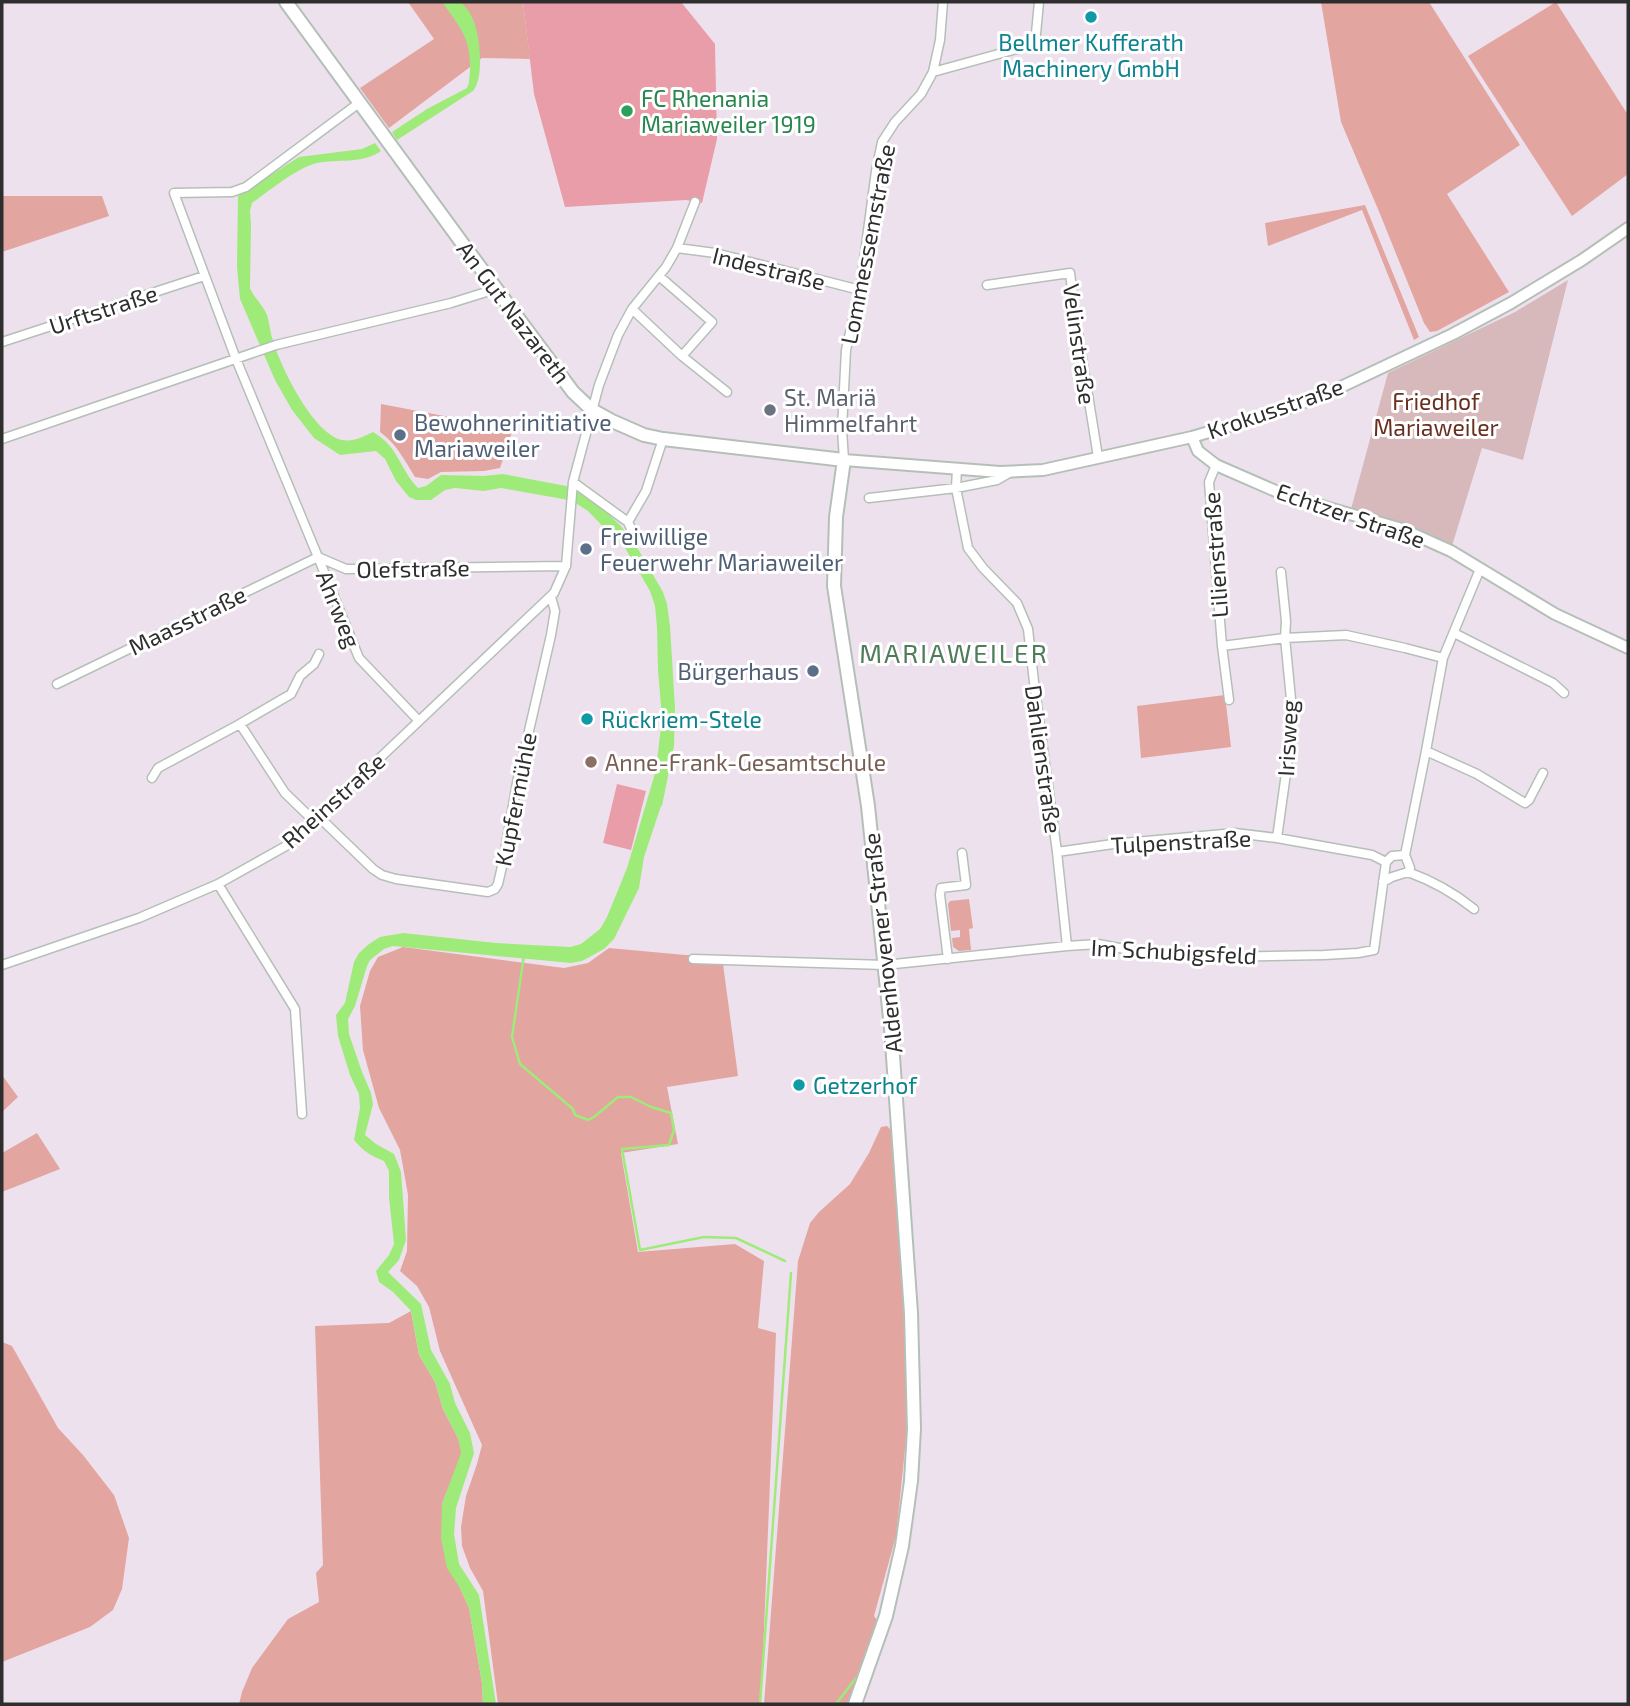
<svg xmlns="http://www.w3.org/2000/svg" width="1630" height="1706" font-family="'Exo 2',sans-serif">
<rect width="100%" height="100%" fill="#eee1ee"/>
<path fill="#e2a5a0" d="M408,2H523L530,59L482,58L389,128L360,88L434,39Z
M1321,2H1429L1520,145L1447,194L1509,292L1437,331L1430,332L1424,323L1380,214L1341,122Z
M1556,2L1628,115V174L1572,216L1468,56Z
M2,196H102L109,216L2,252Z
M1365,205L1419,337L1414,340L1362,210L1268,246L1265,223Z
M381,404L513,429L500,468L484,471L441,472L428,479L415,477C405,461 396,443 380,432Z
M1225,695L1231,747L1141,758L1137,706Z
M969,899L973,928L969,929L971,950L959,951L953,947L952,938L960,937V930L951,931L948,904L950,901Z
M403,947L564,968L588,963L609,948L685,955L720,956L723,964L738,1076L667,1087L678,1144L621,1153L638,1252L735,1244L764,1261L758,1328L776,1333L761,1704H498L483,1591L470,1568L462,1546L461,1527L466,1496L477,1464L482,1445L440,1351L429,1307L417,1286L400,1271L407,1251L408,1195L400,1150L379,1108L363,1050L360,1006L370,971L378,957Z
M2,1075L18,1097L2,1112Z
M887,1126L892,1131L905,1319L908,1420L896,1536L874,1616L877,1620L848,1704H764L798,1261L810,1223L819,1212L850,1184L869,1153L881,1127Z
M37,1133L60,1169L2,1192V1153Z
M411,1311L419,1355L435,1382L443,1409L458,1438L462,1453L442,1504L460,1588L469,1608L482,1683L483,1704H239L242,1692L252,1668L288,1619L319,1602L316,1573L323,1565L315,1326L389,1323Z
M2,1342L12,1346L58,1428L83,1455L114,1495L129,1538L122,1589L113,1610L90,1627L2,1662Z"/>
<path fill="#d7b9bb" d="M1568,280L1523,460L1482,448L1452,546L1404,524L1351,509L1388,373L1515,312Z"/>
<path fill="#e99da9" d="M523,2H681L715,44L717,139L702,203L686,200L565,207L534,94Z
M617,784L646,791L631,850L603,843Z"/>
<path fill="#9eeb79" d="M442,2H461C464,6 469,10 471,15C480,31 485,77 473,91L397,140L392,132L427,109L467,88C470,82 469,77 470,71C471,38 460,27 442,2Z
M375,143L381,151C363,164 338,159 317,163C298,167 269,191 252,203L250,211L251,224L250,288C254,298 263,305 267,315C270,324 270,333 273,341C281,367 313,434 342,440C353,442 363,437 373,432C399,447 399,468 418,488L426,486L441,475L484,476L503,474L566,486L587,494L620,525L634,542L663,592L667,604L670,626L675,708L674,746L662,806H661L644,857L639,888L614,939L604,949L582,961L571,963L393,946L384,949L370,960L367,966L355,1006L348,1019L349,1034L362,1072L371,1093L373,1104L365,1135L376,1144L394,1154L401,1172L406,1240L399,1260L388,1272L421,1304L431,1350L450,1384L455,1403L470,1433L474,1453L456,1508L454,1534L459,1564L479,1595L496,1704H483L482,1683L469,1608L460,1588L447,1568L441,1538L442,1504L461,1453L458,1438L443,1409L435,1382L419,1355L411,1311L393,1292L379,1282L376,1271L389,1255L394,1244L389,1197V1171L384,1161C371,1156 363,1151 354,1140L360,1108L359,1094L350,1075L338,1036L336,1015L345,1003L354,962L359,953L369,944L380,937L403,933L496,943L570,947L581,944L600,929L607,917L627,868L656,770L662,718L658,670L657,627L655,606L650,591L624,546L618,542L588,511L574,502L563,499L501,488L484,491L455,488L445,490L431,500H416L409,497L396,481L385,459L376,451L340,455L314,438L292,410L275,380L240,299L237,267L238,196L299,157L362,149Z"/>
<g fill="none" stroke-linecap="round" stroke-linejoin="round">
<path stroke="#9eeb79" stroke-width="2.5" d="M524,955L512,1037L520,1064L573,1109L575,1115L588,1120L594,1117L618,1097H631L651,1107L671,1113L674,1130L669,1145L622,1149L640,1250L704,1237L736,1238L785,1261
M760,1704L791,1273
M836,1704L856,1678"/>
<defs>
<path id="minor" d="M933,72L1035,44L1039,2
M359,103L246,187L232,192L174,193L236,359L318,557L346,569L566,566
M677,248L715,253L860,290
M659,276L712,322L682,356
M987,285L1070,273L1075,314L1098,457
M632,309L682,356L727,392
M2,342L204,276
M2,439L276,345L451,303L496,289
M844,460L842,429L846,350L860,290L876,171L882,142L895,122L921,94L933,72L940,40L943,2
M1216,465L1209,482L1222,646L1229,700
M957,469L956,488L968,548L983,568L1017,603L1028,629L1034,682L1057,852L1067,946
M573,482L628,522L637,542
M869,498L956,488L997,480L1009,473
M628,522L646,491L663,439
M1454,633L1553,683L1564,693
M1222,646L1285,638L1346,635L1405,648L1443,658
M57,684L318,557L359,658L419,721
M240,724L285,793L315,822
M1426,751L1477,774L1525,803L1529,800L1543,773
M152,778L158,768L238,725L291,694L300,676L314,664L319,654
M320,818L373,869L382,875L396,879L488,892L495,889L498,884L503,862L517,783L551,635L555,611L551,597
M1277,838L1288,759L1292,709L1285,638L1286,621L1281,572
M1057,852L1113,844L1235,833L1277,838L1372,855L1386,862
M1408,872C1433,881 1453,892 1474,909
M1383,882L1392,877L1408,872L1410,868L1405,855
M218,884L295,1009L302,1114
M693,959L885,965L1067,946L1098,944L1151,954L1218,957L1324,955L1358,953L1374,950L1386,862L1392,856L1405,855L1426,751L1443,658L1480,569
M948,959L940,895L941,888L966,885L962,853
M2,965L139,918L218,884L286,846L320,818L363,774L554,593L566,566L573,482L599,385L618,335L632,309L666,267L677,248L695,202"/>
<path id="tertiary" d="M1192,437L1198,451L1216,465L1287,496L1402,529L1451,551L1555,614L1628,648
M844,460L1000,472L1043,470L1192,437L1283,410L1326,394L1453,334L1511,303L1582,260L1628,228"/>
<path id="secondary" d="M286,2L465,247L573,392L592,410L612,421L644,435L663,439L844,460L836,517L834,586L868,806L891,1028L911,1313L914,1429L911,1481L902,1546L886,1616L855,1704"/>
</defs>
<use href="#minor" stroke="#b4c0b7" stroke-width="11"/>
<use href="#tertiary" stroke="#b4c0b7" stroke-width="14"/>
<use href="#secondary" stroke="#b4c0b7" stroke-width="16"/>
<use href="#minor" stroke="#fff" stroke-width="8"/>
<use href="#tertiary" stroke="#fff" stroke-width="10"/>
<use href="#secondary" stroke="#fff" stroke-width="12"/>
</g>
<g fill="#0f9aa8" stroke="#fff" stroke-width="2.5">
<circle cx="1091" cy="17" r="7"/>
<circle cx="587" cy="719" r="7"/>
<circle cx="799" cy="1085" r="7"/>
</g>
<circle fill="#2e9e5b" stroke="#fff" stroke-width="2.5" cx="627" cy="111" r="7"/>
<circle fill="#6b7280" stroke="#fff" stroke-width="2.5" cx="770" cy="410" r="7"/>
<g fill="#5c6f8a" stroke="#fff" stroke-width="2.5">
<circle cx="400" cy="435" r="7"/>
<circle cx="586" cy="549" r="7"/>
<circle cx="813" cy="671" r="7"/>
</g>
<circle fill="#8d6e63" stroke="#fff" stroke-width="2.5" cx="591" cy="762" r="7"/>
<g text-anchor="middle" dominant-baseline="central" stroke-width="6" stroke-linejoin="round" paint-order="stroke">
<g font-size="23" fill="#0d838f" stroke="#fff" text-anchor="start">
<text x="1091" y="42" text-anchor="middle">Bellmer Kufferath<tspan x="1091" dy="26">Machinery GmbH</tspan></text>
<text x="601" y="719">Rückriem-Stele</text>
<text x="813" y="1085">Getzerhof</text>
</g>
<g font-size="23" fill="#27864d" stroke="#fff" text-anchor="start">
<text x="641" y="98">FC Rhenania<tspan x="641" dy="26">Mariaweiler 1919</tspan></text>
</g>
<g font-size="23" fill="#2e2e2e" stroke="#fff">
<text transform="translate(867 244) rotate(-79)">Lommessemstraße</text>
<text transform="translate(769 268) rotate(14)">Indestraße</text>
<text transform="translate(103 309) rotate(-18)">Urftstraße</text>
<text transform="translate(514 312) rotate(53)">An Gut Nazareth</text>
<text transform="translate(1080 344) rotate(82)">Velinstraße</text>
<text transform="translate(1275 408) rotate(-19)">Krokusstraße</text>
<text transform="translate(1351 515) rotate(19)">Echtzer Straße</text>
<text transform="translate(1215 555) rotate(-94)">Lilienstraße</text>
<text transform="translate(413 568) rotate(-1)">Olefstraße</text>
<text transform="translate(339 609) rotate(68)">Ahrweg</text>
<text transform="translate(187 620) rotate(-26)">Maasstraße</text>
<text transform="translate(1287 738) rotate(-87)">Irisweg</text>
<text transform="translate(1044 759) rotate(82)">Dahlienstraße</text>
<text transform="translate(515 799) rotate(-79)">Kupfermühle</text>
<text transform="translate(333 800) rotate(-42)">Rheinstraße</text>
<text transform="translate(1181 841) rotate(-3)">Tulpenstraße</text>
<text transform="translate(882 943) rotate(-96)">Aldenhovener Straße</text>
<text transform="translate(1174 951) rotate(3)">Im Schubigsfeld</text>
</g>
<g font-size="23" fill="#5b616d" stroke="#fff" text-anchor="start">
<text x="784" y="397">St. Mariä<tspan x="784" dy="26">Himmelfahrt</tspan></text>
</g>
<g font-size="23" fill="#6a2e1e" stroke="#fff">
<text x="1436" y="401">Friedhof<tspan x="1436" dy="26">Mariaweiler</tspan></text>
</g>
<g font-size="23" fill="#4e5e75" stroke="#fff" text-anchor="start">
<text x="414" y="422">Bewohnerinitiative<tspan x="414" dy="26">Mariaweiler</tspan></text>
<text x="600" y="536">Freiwillige<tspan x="600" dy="26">Feuerwehr Mariaweiler</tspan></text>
<text x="799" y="671" text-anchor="end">Bürgerhaus</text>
</g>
<g font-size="23" fill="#785e54" stroke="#fff" text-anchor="start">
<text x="605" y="762">Anne-Frank-Gesamtschule</text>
</g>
<g font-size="26" letter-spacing="2" fill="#4f7d5a" stroke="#fff">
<text x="954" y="652">MARIAWEILER</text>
</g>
</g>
<rect width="1630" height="1706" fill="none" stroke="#2e2e2e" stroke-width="7"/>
</svg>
